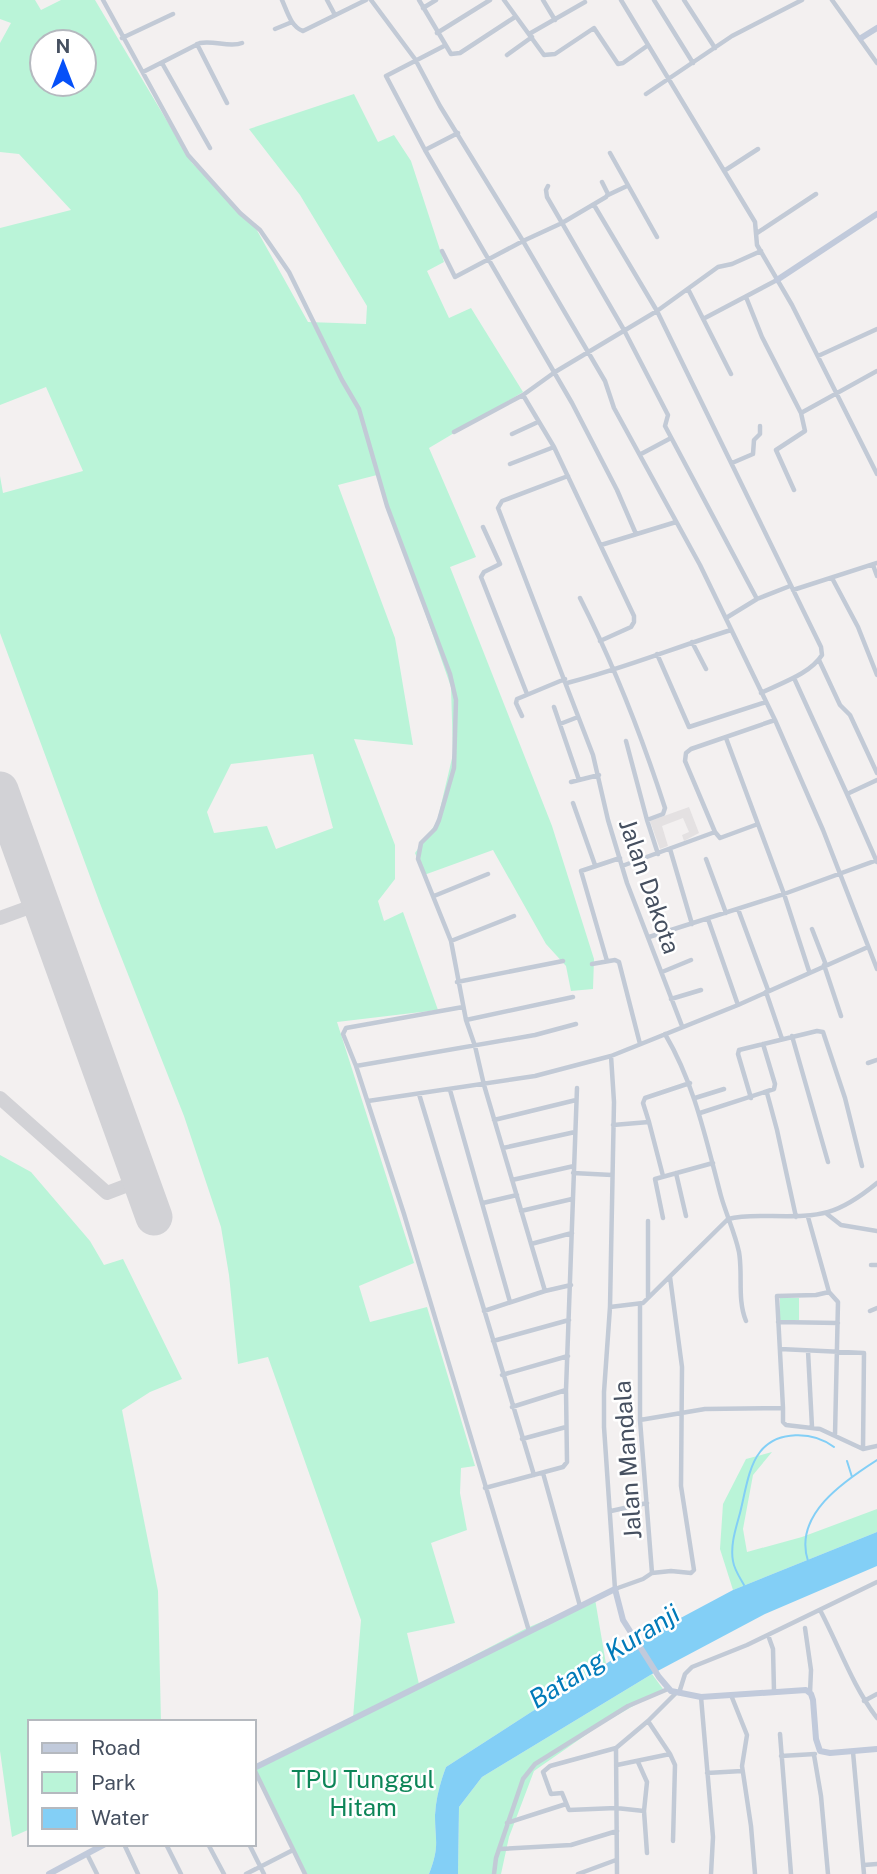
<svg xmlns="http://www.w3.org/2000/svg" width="877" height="1874" font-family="'Public Sans',sans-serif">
<rect width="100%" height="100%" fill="#f3f0f0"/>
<path fill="#e4e1e2" d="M689,807L699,833L684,841L682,835L689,832L683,818L662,826L668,846L660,849L650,821Z"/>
<path fill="#baf4d8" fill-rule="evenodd" d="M0,0H35L41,10L61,0H95L192,163L254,225L308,322L366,324L367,306L300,195L249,129L354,94L378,142L394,135L411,161L444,262L427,271L449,318L471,308L523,392L429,448L476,557L450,567L552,826L594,959L593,989L571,991L566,966L546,944L493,850L424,875L415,853L437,822L453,754L451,687L377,475L338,485L395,638L413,745L354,739L395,845V879L378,901L384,921L403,912L438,1010L337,1022L414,1263L359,1286L370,1322L427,1307L475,1466L461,1468L460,1493L467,1530L431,1543L455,1623L407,1633L419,1684L527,1628L595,1599L606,1664L446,1767C440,1783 436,1798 435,1815C435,1842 440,1845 429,1874H307L254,1770L353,1718L361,1620L268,1357L238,1364L229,1275L221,1227L184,1116L101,906L0,633V476L3,493L83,471L46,387L0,405V228L71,210L19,154L0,152V43L11,23L0,19ZM42,42H84V84H42ZM313,754L333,828L276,849L267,826L214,833L207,812L231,764Z
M0,1155L31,1172L90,1241L104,1265L123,1259L182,1379L150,1392L122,1410L158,1591L161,1722H30V1829L12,1837L0,1751Z
M780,1298H799V1320H780Z
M772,1452L753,1475L743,1529L747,1552L802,1537L877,1509V1532L733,1590L720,1549L723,1504L746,1459Z
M652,1674L663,1689L600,1725L534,1771L509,1837L501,1874H458L459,1807L482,1777Z"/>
<path fill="#83cff6" d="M877,1532V1566L765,1614L652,1674L482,1777L459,1807L458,1874H429C440,1845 435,1842 435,1815C436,1798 440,1783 446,1767L660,1629L733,1590Z"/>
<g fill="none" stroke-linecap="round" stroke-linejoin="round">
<path stroke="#83cff6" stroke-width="2" d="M847,1461L852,1477
M808,1561C793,1515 844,1481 877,1460
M744,1585C740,1578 734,1569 733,1561C730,1545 736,1528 740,1513C745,1494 748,1467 760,1452C777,1430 813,1431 834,1447"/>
<path stroke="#d2d2d6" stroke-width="14" d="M0,918L41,903
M0,1098L107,1193L141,1180"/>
<path stroke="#d2d2d6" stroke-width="37" d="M0,790L154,1217"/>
<path stroke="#c2cad6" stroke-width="4.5" d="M103,0L188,155L240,213L260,230L289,272L342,380L359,409L387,506L450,674L456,700L454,768L439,820L435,829L421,843L418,859L451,941L466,1020L475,1046L484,1085L545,1291L571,1285
M282,0C287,11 291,27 303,31L366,0
M327,0L335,15
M371,0L415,59L440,106L523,241L562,223L606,197L608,194L602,182
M419,0L451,54L460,53L515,17
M504,0L544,55L555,54L594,28L618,64L623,63L647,46
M543,0L555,20
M621,0L755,222L757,245L792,305L877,474
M654,0L693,63
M684,0L715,48
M832,0L877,63
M423,8L436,0
M275,29L292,22
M437,33L490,0
M529,34L585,2
M122,38L173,14
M197,44L227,103
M507,55L532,37
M162,63L210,148
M143,72L200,43C214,40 230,48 242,43
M646,94L732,36L802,0
M458,133L425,150L572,403L617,490L636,534
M425,150L386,76L444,46
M610,153L657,237
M724,171L758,149
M548,186L546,190L547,197L624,330L668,415L665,426L757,599
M608,195L627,186
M594,205L657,311L821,647L822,655C810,674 781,683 761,693
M757,233L816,194
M442,251L455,277L523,241L605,381L614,408L700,565L775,720L823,830L877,969
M688,289L731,374
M746,297L762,337L801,413
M703,319L777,280
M818,356L877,329
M523,395L554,447L634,616V622L631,627L600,641
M454,432L523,395L555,372L657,311L718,267L732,264L761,251
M512,434L538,422
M641,454L671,438
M732,463L753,454L754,440L760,434V426
M510,464L554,447
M568,476L502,501L498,508L593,755L608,820L627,883L682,1026
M794,490L776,450L805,431L801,413L877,371
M483,527L500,564L484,572L481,577L527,694
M601,545L676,522
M873,565L877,576
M832,578L858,627L877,675
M793,590L877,563
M580,598C614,665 642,737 665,808L663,814L647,820
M726,618L757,599L790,586
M692,642L706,669
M657,654L689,727L766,702
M819,660L840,705L850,715L877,773
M794,678L847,794
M567,683C623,669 676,647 731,630
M554,707L579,780
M522,716L516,703L517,699L565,679
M560,724L578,717
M726,738L784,894L809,971
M626,741L647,820L658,854
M877,780L847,794L877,862
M571,782L599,775
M573,803L595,865
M715,832L720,838L758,824
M670,849L692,924
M706,859L726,913
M622,866L715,832L685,761L686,753L691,749L775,720
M434,896L488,874
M738,909L768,990
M708,919L738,1005
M812,929L826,965
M649,937L784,894L877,860
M451,941L514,916
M607,961L581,871L620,858
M592,964L615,960L619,962L640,1044
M824,965L841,1016
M662,972L691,960
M457,982L563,961
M766,992L782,1039
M671,999L701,990
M466,1020L573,997
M665,1034C695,1085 706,1140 721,1196C726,1214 735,1233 739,1252C743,1275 737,1299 746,1321
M792,1036L828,1162
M611,1056L614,1102L610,1307L604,1392V1427L615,1589L643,1579L652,1573L640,1420V1304
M868,1063L877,1060
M356,1066L343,1034L346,1028L463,1007
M450,1090L510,1302
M767,1093L777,1130L796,1217
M419,1094L534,1475
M695,1098L724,1089
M751,1098L738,1054L739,1050L817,1031L823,1032L845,1098L862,1166
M368,1101L535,1076L611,1056L738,1005L868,947
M700,1113L774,1089L775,1084L763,1044
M494,1120L576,1100
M649,1122L643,1103L645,1098L690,1083
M613,1125L649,1122L663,1176
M503,1148L575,1132
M573,1173L612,1175
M676,1173L686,1216
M512,1180L574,1166
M483,1203L517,1195
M521,1211L572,1199
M827,1214L841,1225L877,1231
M808,1217L829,1292L838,1302L835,1435
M663,1218L655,1179L713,1163
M648,1221V1298
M531,1244L572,1233
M871,1265H877
M610,1307L643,1303L728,1219C742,1215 757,1216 772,1216C821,1217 838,1215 877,1183
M484,1311L545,1291
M870,1311L877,1308
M778,1322L838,1323
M493,1341L569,1320
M780,1349L864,1353L863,1449
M808,1351L812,1427
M502,1375L568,1356
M512,1407L566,1390
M783,1408L777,1296L816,1295L829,1292
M640,1420L705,1409L783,1408V1422L786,1425L820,1429L863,1449L877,1446
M522,1439L566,1427
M543,1473L580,1606
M485,1488L563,1467L567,1462L566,1390L577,1088
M611,1511L647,1503
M652,1573L671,1571L691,1573L694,1570L681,1486L682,1367L670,1277
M820,1610C839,1646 852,1685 877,1718
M805,1628L811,1670L810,1693
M529,1631L404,1214L356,1066L535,1035L576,1024
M768,1635L773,1649L774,1691
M679,1693L685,1674L692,1667L747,1645L877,1582
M731,1695L747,1735L742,1766L751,1826L755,1874
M701,1697L713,1837L711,1874
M864,1701L877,1694
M648,1721L670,1754L675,1765L673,1841
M780,1734L791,1874
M616,1748L617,1874
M853,1752L864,1874
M814,1755L821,1796L828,1874
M781,1756L815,1754
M638,1762L647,1782L644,1811
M617,1765L670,1754
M254,1769L305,1874
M707,1773L742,1771
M507,1823L566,1804
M124,1844L138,1874
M166,1844L181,1874
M208,1844L224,1874
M249,1844L264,1874
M500,1849L571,1845L617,1831
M647,1853L644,1811L616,1808L569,1810L562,1793L551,1794L543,1772L550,1766L616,1748L648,1721L676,1693
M87,1854L97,1874
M864,1865L877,1864
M246,1874L293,1850
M494,1874L496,1858L523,1779L535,1764L628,1706L668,1689
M578,1874L616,1860"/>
<path stroke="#c1cadb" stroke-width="6" d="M861,38L877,28
M777,280L877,214
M254,1768L615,1589L623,1620L659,1677L671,1691L701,1697L806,1690L811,1694L813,1700L816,1739L820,1751L830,1753L877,1749
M49,1874L105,1844"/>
</g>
<g text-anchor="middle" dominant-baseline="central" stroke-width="5" stroke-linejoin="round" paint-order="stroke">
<g font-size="24" fill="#465060" stroke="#fff">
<text transform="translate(650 886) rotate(71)">Jalan Dakota</text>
<text transform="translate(627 1460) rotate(-94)">Jalan Mandala</text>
</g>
<g font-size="24" fill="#0d8558" stroke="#fff">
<text x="363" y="1779">TPU Tunggul<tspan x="363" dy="28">Hitam</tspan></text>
</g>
<g font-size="26" font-style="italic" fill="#007ab9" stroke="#fff">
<text transform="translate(604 1656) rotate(-32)">Batang Kuranji</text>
</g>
</g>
<rect x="28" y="1720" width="228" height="126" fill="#ffffff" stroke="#b5b9bf" stroke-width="2"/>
<rect x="42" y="1743" width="35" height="10" fill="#c1cadb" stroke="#b5b9bf" stroke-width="2"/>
<text x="91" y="1755" font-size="21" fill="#465060">Road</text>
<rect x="42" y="1772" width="35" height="21" fill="#baf4d8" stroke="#b5b9bf" stroke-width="2"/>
<text x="91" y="1790" font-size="21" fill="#465060">Park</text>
<rect x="42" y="1808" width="35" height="21" fill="#83cff6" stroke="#b5b9bf" stroke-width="2"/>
<text x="91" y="1825" font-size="21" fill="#465060">Water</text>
<g transform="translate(63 63)"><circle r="33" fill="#ffffff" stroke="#b5b9bf" stroke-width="2"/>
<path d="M0-5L12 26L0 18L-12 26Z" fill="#0550f8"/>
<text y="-10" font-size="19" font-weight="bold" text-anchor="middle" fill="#465060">N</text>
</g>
</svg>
